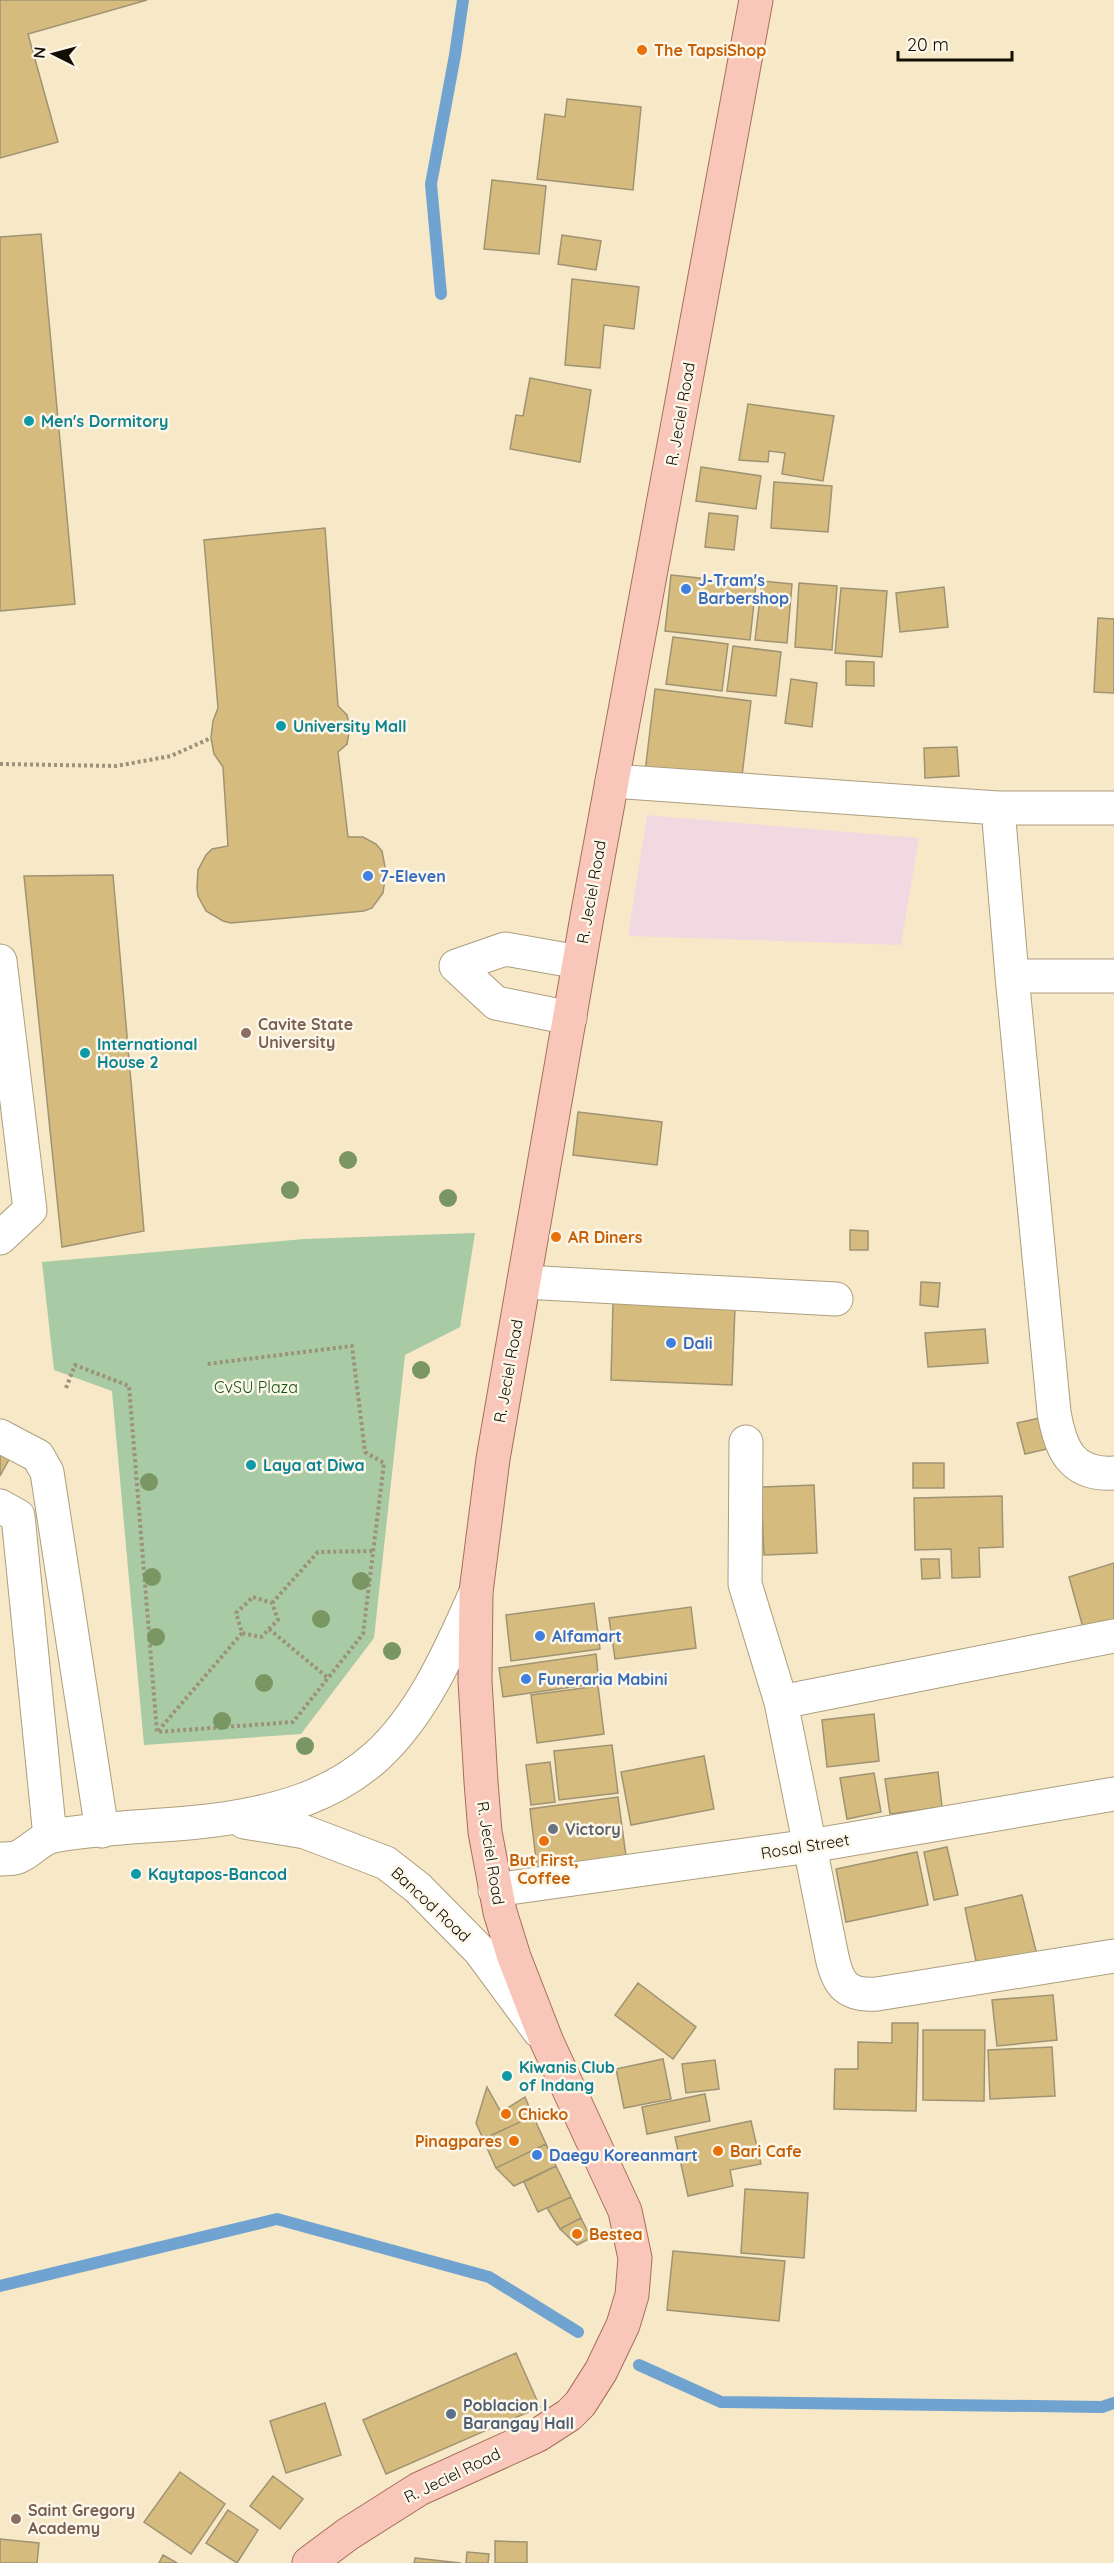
<svg xmlns="http://www.w3.org/2000/svg" width="1114" height="2563" font-family="Quicksand,sans-serif">
<rect width="100%" height="100%" fill="#f7e9c7"/>
<path fill="#f2d9e1" d="M647,815L919,838L901,945L628,936Z"/>
<path fill="#a8caa4" d="M475,1233L460,1327L405,1355L374,1638L301,1734L144,1745L112,1391L54,1370L42,1262L304,1239Z"/>
<g fill="none" stroke-linecap="round" stroke-linejoin="round">
<path stroke="#71a3d0" stroke-width="12" d="M441,294L431,184L455,55L463,0
M0,2286L277,2219L489,2277L578,2332
M639,2365L721,2402L1102,2407L1114,2403"/>
</g>
<path fill="#d5bc7e" stroke="#a09373" stroke-width="1.5" d="M0,0H147L28,34L58,142L0,158Z
M567,99L641,107L633,190L537,179L545,114L565,117Z
M492,180L546,186L539,254L484,249Z
M41,234L75,604L0,611V237Z
M562,235L601,241L596,270L558,264Z
M572,279L639,287L634,329L604,325L600,368L565,365Z
M530,378L591,390L580,462L510,449L516,415L523,416Z
M748,404L834,416L823,481L782,474L785,453L769,451L768,462L739,460Z
M701,467L761,476L756,509L696,501Z
M774,482L832,486L828,532L771,528Z
M709,513L738,516L734,550L705,547Z
M325,528L338,706L347,715L350,727L347,744L338,752L348,837H363L376,844L382,851L386,872L383,893L372,908L364,911L231,923L223,921L206,911L198,896L197,888L198,870L206,855L212,849L228,846L223,767L214,754L211,738L213,721L218,708L204,540Z
M671,575L756,584L750,640L665,631Z
M762,581L792,584L787,643L755,640Z
M799,583L837,586L832,650L795,647Z
M944,587L948,627L900,632L896,593Z
M841,588L887,591L882,657L835,653Z
M1098,618L1114,619V693L1094,692Z
M673,637L728,644L722,691L666,684Z
M733,646L781,652L776,696L727,691Z
M846,661L874,662V686L846,685Z
M791,679L817,683L812,727L785,723Z
M655,689L751,701L741,784L645,772Z
M957,747L959,776L925,778L924,748Z
M113,875L144,1231L62,1247L24,876Z
M578,1112L662,1122L657,1165L573,1155Z
M850,1230L868,1231V1250H850Z
M921,1282L940,1283L938,1307L920,1305Z
M613,1303L735,1308L732,1385L611,1380Z
M985,1329L988,1363L928,1367L925,1333Z
M1040,1418L1047,1449L1025,1454L1017,1423Z
M0,1447L12,1454L0,1476Z
M913,1463H944V1488H913Z
M814,1485L817,1553L764,1555L761,1487Z
M1002,1496L1003,1547L979,1548L980,1577L952,1578L951,1549L915,1550L914,1498Z
M921,1559H939L940,1578L922,1579Z
M1114,1563V1634L1087,1642L1069,1577Z
M594,1603L600,1649L511,1661L506,1615Z
M691,1607L696,1648L615,1659L609,1618Z
M596,1654L599,1683L503,1697L499,1668Z
M598,1686L604,1734L537,1743L531,1695Z
M874,1714L879,1761L827,1767L822,1720Z
M612,1745L618,1793L559,1800L554,1751Z
M704,1756L714,1809L631,1825L621,1772Z
M550,1762L555,1802L531,1805L526,1765Z
M938,1772L942,1807L890,1814L885,1779Z
M874,1773L881,1812L847,1819L840,1778Z
M618,1797L626,1856L537,1868L530,1809Z
M947,1847L958,1895L934,1900L924,1852Z
M917,1852L928,1905L846,1922L836,1869Z
M1022,1895L1040,1967L978,1971L965,1908Z
M638,1983L696,2027L673,2059L615,2015Z
M1053,1995L1057,2040L997,2046L992,2000Z
M892,2023H918L916,2111L834,2109L835,2069H858V2042L892,2043Z
M923,2030H985L984,2101L923,2100Z
M1052,2047L1055,2096L990,2099L988,2050Z
M663,2059L671,2099L624,2108L616,2069Z
M715,2060L719,2089L686,2093L682,2064Z
M487,2087L501,2112L525,2097L533,2116L483,2139L476,2123Z
M705,2094L710,2121L647,2134L642,2107Z
M533,2116L546,2144L496,2168L483,2139Z
M751,2121L761,2164L730,2170L733,2186L688,2196L675,2137Z
M546,2144L556,2166L514,2186L496,2168Z
M556,2166L571,2197L538,2212L524,2182Z
M745,2189L808,2193L804,2258L741,2253Z
M571,2197L581,2218L560,2229L547,2208Z
M581,2218L591,2238L577,2245L560,2229Z
M673,2251L785,2261L779,2321L667,2310Z
M516,2353L540,2407L386,2474L363,2420Z
M325,2403L341,2455L286,2473L270,2421Z
M180,2472L225,2504L191,2554L144,2522Z
M273,2476L303,2499L280,2529L250,2506Z
M228,2510L258,2530L237,2563L206,2543Z
M0,2539L39,2543L37,2563H0Z
M495,2541L527,2542V2563H495Z
M467,2552L489,2554L488,2563H466Z
M163,2555L177,2563H159Z
M415,2558L461,2563H414Z"/>
<g fill="none" stroke-linecap="round" stroke-linejoin="round">
<defs>
<path id="minor" d="M612,781L998,808H1114
M998,808L1012,976L1054,1412C1060,1448 1071,1476 1114,1473
M0,961L30,1210L0,1238
M1012,976H1114
M570,1018L496,1003L456,966L505,949L579,962
M524,1282L836,1299
M0,1436L38,1456L47,1472L102,1831
M746,1442L745,1584L781,1702L832,1957C838,1985 847,1996 877,1994L1114,1956
M0,1506L18,1516L50,1837
M781,1702L1114,1636
M244,1822L305,1832L386,1863L418,1888L480,1951L539,2031
M0,1859C6,1859 13,1859 18,1857C30,1852 40,1839 53,1836C101,1827 150,1827 198,1822C369,1804 412,1740 476,1592
M495,1890L810,1846L1114,1794"/>
<path id="major" d="M309,2563L348,2534L419,2489L538,2435L569,2415L580,2404L601,2371L623,2325L632,2295L635,2258L625,2211L547,2042L514,1957L500,1912L485,1832L481,1782L475,1681L476,1592L493,1459L587,917L756,0"/>
</defs>
<use href="#minor" stroke="#ac9e7e" stroke-width="35"/>
<use href="#major" stroke="#a66e5b" stroke-width="35"/>
<path stroke="#9c9279" stroke-width="4" stroke-dasharray="3 3" stroke-linecap="butt" d="M350,727L402,722
M0,764L116,766L171,756L211,738
M66,1388L75,1365L129,1386L157,1732L293,1722L363,1634L384,1463L365,1452L352,1346L207,1364
M253,1597L272,1603L278,1620L261,1637L242,1633L236,1613Z
M272,1603L318,1552L373,1551
M269,1629L328,1678
M158,1731L242,1633"/>
<use href="#minor" stroke="#fff" stroke-width="33"/>
<use href="#major" stroke="#f9c7b9" stroke-width="33"/>
</g>
<g fill="#7a9663">
<circle cx="348" cy="1160" r="9"/>
<circle cx="290" cy="1190" r="9"/>
<circle cx="448" cy="1198" r="9"/>
<circle cx="421" cy="1370" r="9"/>
<circle cx="149" cy="1482" r="9"/>
<circle cx="152" cy="1577" r="9"/>
<circle cx="361" cy="1581" r="9"/>
<circle cx="321" cy="1619" r="9"/>
<circle cx="156" cy="1637" r="9"/>
<circle cx="392" cy="1651" r="9"/>
<circle cx="264" cy="1683" r="9"/>
<circle cx="222" cy="1721" r="9"/>
<circle cx="305" cy="1746" r="9"/>
</g>
<g fill="#e8710a" stroke="#fdf7ea" stroke-width="2">
<circle cx="642" cy="50" r="6"/>
<circle cx="556" cy="1237" r="6"/>
<circle cx="544" cy="1841" r="6"/>
<circle cx="506" cy="2114" r="6"/>
<circle cx="514" cy="2141" r="6"/>
<circle cx="718" cy="2151" r="6"/>
<circle cx="577" cy="2234" r="6"/>
</g>
<g fill="#0f9aa8" stroke="#fdf7ea" stroke-width="2">
<circle cx="29" cy="421" r="6"/>
<circle cx="281" cy="726" r="6"/>
<circle cx="85" cy="1053" r="6"/>
<circle cx="251" cy="1465" r="6"/>
<circle cx="136" cy="1874" r="6"/>
<circle cx="507" cy="2076" r="6"/>
</g>
<g fill="#3f7fe0" stroke="#fdf7ea" stroke-width="2">
<circle cx="686" cy="589" r="6"/>
<circle cx="368" cy="876" r="6"/>
<circle cx="671" cy="1343" r="6"/>
<circle cx="540" cy="1636" r="6"/>
<circle cx="526" cy="1679" r="6"/>
<circle cx="537" cy="2155" r="6"/>
</g>
<g fill="#8d6e63" stroke="#fdf7ea" stroke-width="2">
<circle cx="246" cy="1033" r="6"/>
<circle cx="16" cy="2519" r="6"/>
</g>
<circle fill="#6b7280" stroke="#fdf7ea" stroke-width="2" cx="553" cy="1829" r="6"/>
<circle fill="#5c6f8a" stroke="#fdf7ea" stroke-width="2" cx="451" cy="2414" r="6"/>
<g text-anchor="middle" dominant-baseline="central" stroke-width="5" stroke-linejoin="round" paint-order="stroke">
<g font-size="16" font-weight="bold" fill="#c56008" stroke="#fdf7ea" text-anchor="start">
<text x="654" y="50">The TapsiShop</text>
<text x="568" y="1237">AR Diners</text>
<text x="544" y="1860" text-anchor="middle">But First,<tspan x="544" dy="18">Coffee</tspan></text>
<text x="518" y="2114">Chicko</text>
<text x="502" y="2141" text-anchor="end">Pinagpares</text>
<text x="730" y="2151">Bari Cafe</text>
<text x="589" y="2234">Bestea</text>
</g>
<g font-size="16" fill="#120e03" stroke="#fdf7ea">
<text transform="translate(680 414) rotate(-80)">R. Jeciel Road</text>
<text transform="translate(591 892) rotate(-80)">R. Jeciel Road</text>
<text transform="translate(508 1371) rotate(-80)">R. Jeciel Road</text>
<text transform="translate(805 1846) rotate(-9)">Rosal Street</text>
<text transform="translate(491 1853) rotate(81)">R. Jeciel Road</text>
<text transform="translate(431 1904) rotate(43)">Bancod Road</text>
<text transform="translate(452 2475) rotate(-26)">R. Jeciel Road</text>
</g>
<g font-size="16" font-weight="bold" fill="#0d838f" stroke="#fdf7ea" text-anchor="start">
<text x="41" y="421">Men's Dormitory</text>
<text x="293" y="726">University Mall</text>
<text x="97" y="1044">International<tspan x="97" dy="18">House 2</tspan></text>
<text x="263" y="1465">Laya at Diwa</text>
<text x="148" y="1874">Kaytapos-Bancod</text>
<text x="519" y="2067">Kiwanis Club<tspan x="519" dy="18">of Indang</tspan></text>
</g>
<g font-size="16" font-weight="bold" fill="#366cbe" stroke="#fdf7ea" text-anchor="start">
<text x="698" y="580">J-Tram's<tspan x="698" dy="18">Barbershop</tspan></text>
<text x="380" y="876">7-Eleven</text>
<text x="683" y="1343">Dali</text>
<text x="552" y="1636">Alfamart</text>
<text x="538" y="1679">Funeraria Mabini</text>
<text x="549" y="2155">Daegu Koreanmart</text>
</g>
<g font-size="16" font-weight="bold" fill="#785e54" stroke="#fdf7ea" text-anchor="start">
<text x="258" y="1024">Cavite State<tspan x="258" dy="18">University</tspan></text>
<text x="28" y="2510">Saint Gregory<tspan x="28" dy="18">Academy</tspan></text>
</g>
<g font-size="16" fill="#135211" stroke="#fdf7ea">
<text x="256" y="1387">CvSU Plaza</text>
</g>
<g font-size="16" font-weight="bold" fill="#5b616d" stroke="#fdf7ea" text-anchor="start">
<text x="565" y="1829">Victory</text>
</g>
<g font-size="16" font-weight="bold" fill="#4e5e75" stroke="#fdf7ea" text-anchor="start">
<text x="463" y="2405">Poblacion I<tspan x="463" dy="18">Barangay Hall</tspan></text>
</g>
</g>
<g transform="translate(54 54) rotate(276)" stroke="#fdf7ea" stroke-width="4.5" paint-order="stroke">
<path d="M0-4.5L10 22L0 15L-10 22Z" fill="#120e03"/>
<text y="-9" font-size="16" font-weight="bold" text-anchor="middle" fill="#120e03">N</text>
</g>
<path d="M898 51v9h114v-9" fill="none" stroke="#120e03" stroke-width="3"/>
<text x="907" y="51" font-size="18" fill="#120e03" stroke="#fdf7ea" stroke-width="4.5" paint-order="stroke">20 m</text>
</svg>
